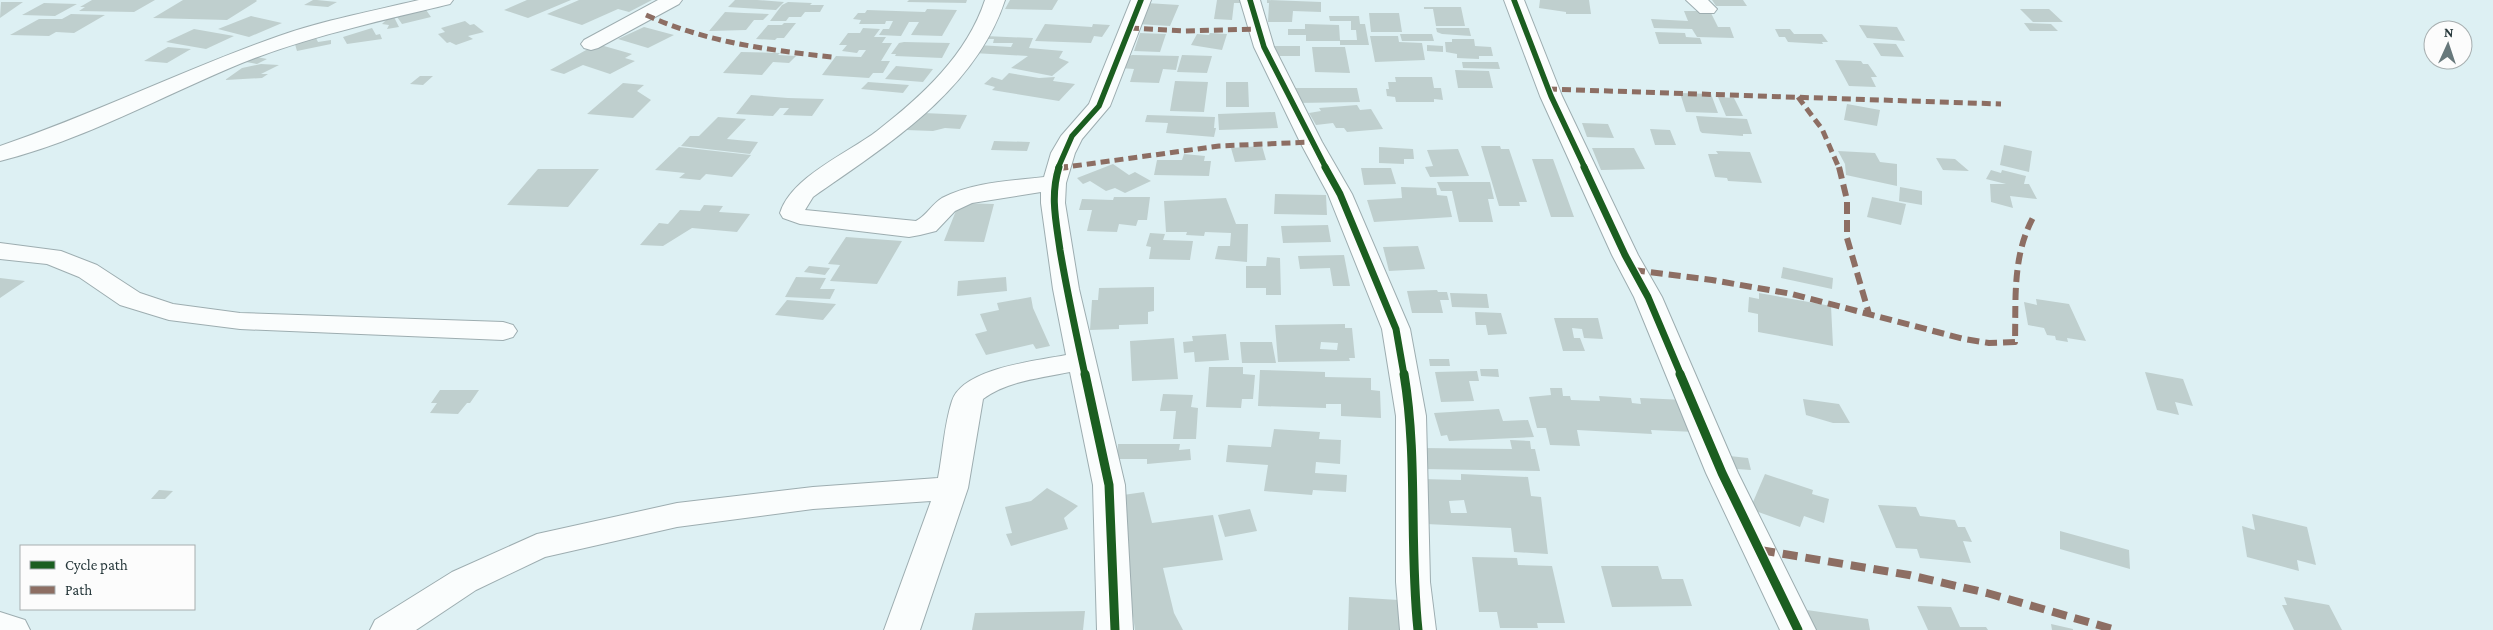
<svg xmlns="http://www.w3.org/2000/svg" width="2493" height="630" font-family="'Crimson Pro',serif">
<rect width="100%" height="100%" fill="#ddf0f3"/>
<path fill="#bfcfce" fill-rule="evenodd" d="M92,0H155L134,12L79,11L85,7H80Z
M183,0H256L257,1L227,20L153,18Z
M313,0H317L337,2L328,7L304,5Z
M527,0H571L528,18L504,10Z
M579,0H652L629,12L618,9L582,25L547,14Z
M735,0H757L784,2L776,10L728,7Z
M909,0H967L966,3L907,2Z
M1010,0H1058L1052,10L1005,9Z
M1217,0H1241L1240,3H1234L1232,20L1214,19Z
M1267,0L1321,2V12L1293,11L1292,22H1268L1269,3H1267Z
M1540,0H1589L1591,14H1566V12L1539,8Z
M1712,0H1743L1747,6H1716Z
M1,2H23L0,18Z
M788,2L812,3L810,5H824L820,12H805L801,17H789L786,21H770L782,5Z
M44,3L77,4L55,16L22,15Z
M1146,3L1179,5L1170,26L1137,24Z
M424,7L431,17L402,24L395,14Z
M1424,7H1461L1465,26H1436L1433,9H1424Z
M927,9L957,10L942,36L911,35L919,22H909L901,36L879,35L883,29H889L893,21H886L885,24H859L861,20L853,19L858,13H865L867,10L925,12Z
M2020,9H2049L2063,22H2033Z
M1684,11H1710L1718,27H1730L1734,38L1697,37L1692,29L1654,28L1651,19L1688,21Z
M725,12L744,13L769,14L763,20H754L746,30L709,31Z
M1369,13H1399L1402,32H1371Z
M71,14L105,15L74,33L56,32L49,36L10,35L39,19H62Z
M251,16L282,23L249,37L218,29Z
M1329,16H1359L1360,24H1365L1369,45H1340V41H1306V35H1288V29H1305V24L1339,25L1340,40H1357L1356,30H1351V21H1330Z
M394,17L399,27L387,29L389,25L382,24L387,19Z
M465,21L470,25L474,24L484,32L468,36L473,39L456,45L450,42L447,43L438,34L445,32L441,28Z
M784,23H796L784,38H777L775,40L756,39L768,25H782Z
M2024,23L2051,24L2058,31H2030Z
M1045,24L1092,27L1093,24L1110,25L1102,37L1094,36L1091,43L1035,41Z
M1859,25L1897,27L1905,41L1867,38Z
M644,27L674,35L648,48L618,39Z
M372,28L376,35L380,34L382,39L347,44L343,37Z
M863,28L880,29L874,37H886L882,43H892L881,61H890L883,73H873L869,78L822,75L836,56L861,57L866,50H859L857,53L842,51L847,45H839L848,33H860Z
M1436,28H1469L1471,36L1442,34L1437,32Z
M194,29L234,36L206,49L166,42Z
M1775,29H1790L1794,34H1822L1828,42H1822L1823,44L1788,42L1785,37H1779Z
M1655,32L1685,33L1686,37L1700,38L1702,44H1659Z
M1140,33L1166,34L1160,52L1134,51Z
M1210,33L1227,34L1222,50L1191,45L1197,34L1209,35Z
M1400,34H1432L1434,41H1402Z
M315,36L318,42L331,40V44L297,51L294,41Z
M985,36L1033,38L1029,48L1063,51L1059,58L1069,62L1052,76L1011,68L1028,56L973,53L978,45L1011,47L1013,43H993L994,39H984Z
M1370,36H1398L1399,42L1422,43L1425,60L1375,62Z
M1452,39H1474L1475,46L1491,47L1493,56H1479V59L1457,58V54L1446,52L1445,42H1452Z
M904,42L950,43L942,58L895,56L896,54H891L899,43Z
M1873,43L1896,44L1904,57L1881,56Z
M597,44L632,54L625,58L635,61L610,74L583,65L564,74L550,70Z
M1427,45L1443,46V52L1427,51Z
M1273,46H1300V56H1272Z
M168,47L191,49L167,63L144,61Z
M1312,47H1345L1350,73L1315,72Z
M741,52L780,53L778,55L796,56L789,63L773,62L762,75L723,73Z
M246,55L267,59L257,64L235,60Z
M1132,55L1179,56L1176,70L1163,69L1159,83L1130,82L1134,69L1120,68L1123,59Z
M1182,55L1212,56L1207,73L1177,72Z
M1835,60L1861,61L1863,64H1868L1877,77H1871L1876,87L1849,86Z
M1462,62H1498L1500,69L1463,68Z
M261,64L279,65L261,74H268L262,78L225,80L242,68Z
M896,66L933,69L923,82L885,79Z
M1455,70L1489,71L1493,88H1458Z
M1009,73L1039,78L1055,77L1053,81L1075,84L1059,101L992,90L995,87L984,84L992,77L1002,80Z
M420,76H433L423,85L410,84Z
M1395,77H1432L1434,88H1441L1443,100L1434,99V102H1396L1395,97L1387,96L1386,89H1389L1388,82H1396Z
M1175,81L1208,82L1204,112L1170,111Z
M868,82L909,85L903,93L861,89Z
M1226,82H1248L1249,107H1226Z
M623,83L644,85L637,91L651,100L633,118L587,114Z
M1295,88H1357L1360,102L1296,103Z
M1680,93L1711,94L1718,113L1686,112Z
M751,95L788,98L824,99L812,116L783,115L789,108H780L773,116L736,114Z
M1718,97L1734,98L1743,116H1726Z
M1847,104L1880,110L1877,126L1844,120Z
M1357,105L1360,110L1371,109L1383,129L1347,132L1344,128H1336L1333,123L1316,125L1309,113L1321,111L1319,108Z
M1275,112L1278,128L1219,130L1218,114Z
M924,113L967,115L960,129L945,128L933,131L906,130L912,119H920Z
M1147,115L1215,117L1214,128H1216L1214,137L1166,133L1168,123L1145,122Z
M1696,116L1747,119L1752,134H1743V136L1702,133L1700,131Z
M718,117L746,119L727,139L758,142L750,154L681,146L690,136H699Z
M1582,123L1608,124L1614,138L1587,137Z
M1650,129L1670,130L1676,145H1655Z
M994,141L1030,142L1027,151L991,150Z
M2004,145L2032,151L2029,172L2000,165Z
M1262,146L1266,160L1235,162L1231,148Z
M1481,146H1500L1501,149H1509L1527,202H1519L1520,206H1499Z
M679,147L751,155L732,177L706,174L700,180L679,178L685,173L655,170Z
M1379,147L1413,149L1414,159H1404V164L1379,163Z
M1592,148H1634L1645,169L1601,170Z
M1458,149L1469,176L1430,177L1425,167L1433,166L1427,150Z
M1716,151L1750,152L1762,183L1728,181L1727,178L1715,177L1708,154H1718Z
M1838,151L1875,153L1880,162L1897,164V186L1846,175L1845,164Z
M1184,154L1205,156L1204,161H1211L1209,176L1154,175L1157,160H1182Z
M1936,158L1955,159L1969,171L1943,170Z
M1532,159H1553L1574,217H1551Z
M1113,164L1129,175L1135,172L1151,181L1125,193L1115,188L1106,191L1090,181L1083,184L1077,178Z
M1361,168H1391L1396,184L1364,185Z
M538,169H599L568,207L507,205Z
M1991,170L2001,173L2002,170L2026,176L2024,184H2029L2037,199L2010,196L2013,208L1991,202L1990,184H2006L1986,179Z
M1437,182H1490L1494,199H1488L1493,222H1459L1452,191H1441Z
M1401,187L1436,188L1437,195L1447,196L1452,217L1374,222L1367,200L1402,198Z
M1900,187L1922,191V205L1899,201Z
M1275,194L1326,195L1327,215L1274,214Z
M1114,197H1150L1147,220H1138L1136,226L1119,224L1117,232L1087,231L1092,210H1079L1082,199L1113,200Z
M1872,197L1906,204L1901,225L1867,217Z
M1226,198L1236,224H1248L1247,262L1215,259L1218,246H1230L1231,233L1205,232L1204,236L1186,235L1187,232H1166L1164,201Z
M959,203L994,204L984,242L944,241Z
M704,205L723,206L719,212L750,214L737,232L692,228L663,246L640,245L659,223L668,224L680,210L700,211Z
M1328,225L1331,242L1283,243L1281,226Z
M1150,233L1165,234L1163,240L1193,241L1190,260L1149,259L1151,247L1146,246Z
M846,237L902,241L877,284L830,281L840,265L828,264Z
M1418,246L1425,269L1389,271L1383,247Z
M1344,255L1350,286H1333L1330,268L1300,269L1298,256Z
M1267,257L1280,258L1281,295H1266V288H1246V266H1266Z
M809,266L830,268L825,275L804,272Z
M1783,267L1833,278L1832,289L1781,278Z
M796,277L826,278L820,289H835L830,299L785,297Z
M1006,277L1007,291L957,296L958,281Z
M0,278L25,281L0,298Z
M1154,287V311L1148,312V324L1119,325V329L1090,330L1092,300H1098L1099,288Z
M1437,290L1438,292H1447L1449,300H1440L1443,313H1412L1407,291Z
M1450,293L1487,294L1489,308L1452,307Z
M1759,293L1831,306L1833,346L1758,332V314L1748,312L1749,297L1759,299Z
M1031,297L1033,308L1050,346L1036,349L1033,344L986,355L975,334L987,331L980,314L999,310L997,303Z
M2036,299L2069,304L2086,341L2067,338L2068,342L2056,340L2055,336L2047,335L2044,328L2028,325L2024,302L2037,305Z
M787,300L836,304L823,320L775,315Z
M1475,312L1501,313L1507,334L1488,335L1486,325H1476Z
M1554,318H1598L1603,339L1584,338L1582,329L1572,328L1574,338H1580L1585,351H1563Z
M1345,324V328H1352L1355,358H1349L1350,361L1278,362L1275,325ZM1321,342L1338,343L1337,350L1320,349Z
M1226,334L1229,360L1195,362L1194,352L1184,353L1183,342L1193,341L1192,336Z
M1174,338L1178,379L1132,381L1130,341Z
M1240,342H1272L1276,363H1242Z
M1429,359H1449L1450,366H1430Z
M1209,367H1243V374L1255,375L1253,399H1242L1241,408L1206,407Z
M1480,369H1498L1499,377L1481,376Z
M1260,370L1325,372V377L1371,378V390L1380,391L1381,418L1341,416V404H1326V408L1258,406Z
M1477,371L1479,381H1469L1474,401L1441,402L1435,372Z
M2145,372L2183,379L2193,406L2175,402L2179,415L2157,410Z
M1550,388H1562L1563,396H1570L1571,400L1600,401L1599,396L1631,398L1632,403L1641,404L1640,398L1686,400L1695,432L1651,430L1652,434L1577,430L1580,446L1550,445L1546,428H1537L1529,397L1551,395Z
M440,390H479L470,403H467L458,414L430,413L437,403H431Z
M1163,394L1193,395L1191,407L1198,408L1196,439H1173L1176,411H1160Z
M1803,399L1839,404L1850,423H1833L1806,415Z
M1499,409L1503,421L1528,420L1534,437L1449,441L1447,435L1441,436L1434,413Z
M1274,429L1320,432L1319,439L1341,440L1340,464L1316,462L1315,473L1347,475L1346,492L1313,490L1312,495L1264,491L1268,465L1226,462L1228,445L1271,447Z
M1510,440L1530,441L1531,449H1535L1540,471L1423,469L1420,448L1512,449Z
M1118,444H1180L1179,450L1190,449L1191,460L1147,464V459H1117Z
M1720,455L1748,458L1751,470L1723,468Z
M1461,474L1528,477L1531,496L1541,497L1548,554L1514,552L1511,528L1426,524L1422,479L1461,480ZM1464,500L1467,513H1451L1449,501Z
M1765,474L1813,490L1812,494L1829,499L1824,523L1804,516L1800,527L1750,509Z
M1047,488L1078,506L1064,518L1068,529L1011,546L1006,534L1012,533L1005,507L1031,501Z
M159,490L173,491L165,499H151Z
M1144,492L1152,523L1213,515L1223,560L1163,568L1174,613L1183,630H1135L1116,496Z
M1878,505L1916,507L1920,516L1955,520L1958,527H1965L1972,542L1963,541L1971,563L1920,558L1917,549L1896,548Z
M1250,509L1257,531L1225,537L1218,515Z
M2252,514L2307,527L2316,565L2297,560L2299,571L2247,557L2242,526L2255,530Z
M2060,531L2129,550L2130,569L2060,549Z
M1472,557L1517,558L1518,565L1552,566L1565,623H1537L1538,628H1500L1497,612H1479Z
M1601,566H1658L1662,579H1683L1692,606L1612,607Z
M1349,597L1399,600V630H1348Z
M2284,597L2329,605L2342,630H2294L2282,605H2287Z
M1917,606L1951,607L1960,627H1986L1988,630H1928Z
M1807,610L1868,619L1870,630H1810Z
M1085,611L1083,630H972L975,613Z
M2051,624L2073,629V630H2052Z"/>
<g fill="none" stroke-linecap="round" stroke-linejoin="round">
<defs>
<path id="street" d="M419,0H453L450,4C380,21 310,36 242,63C162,96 84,140 0,161V146C95,114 185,69 279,36C324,20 373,11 419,0Z
M658,0H682L679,4L598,48L591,50L584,48L581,44L584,40Z
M985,0H1005C975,91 887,145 813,197L805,210L916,221C927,215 932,204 942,198C972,182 1011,181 1044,177L1051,153L1061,136L1089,104L1131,0H1151L1110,106L1082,139L1075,153L1066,183L1065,203L1079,289L1125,485L1133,630H1097L1093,485L1070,372C1041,378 1007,381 983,399L968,488L920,630H884L931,501L813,509L677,527L545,557L476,590L416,630H370L375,620L452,572L537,534L677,503L813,487L938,478C943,453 944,425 952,401C963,368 1036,361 1066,355L1053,289L1041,203V192L972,203L955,211L936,231L920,235L909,237L800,224L783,218L780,213C791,177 848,153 877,131C922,96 967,55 985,0Z
M1240,0H1260L1274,47L1322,142L1352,194L1410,329L1426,416L1430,582L1436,630H1400L1396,582V416L1382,329L1328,194L1300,142L1254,47Z
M1504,0H1524L1562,96L1638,255L1662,297L1738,473L1816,630H1780L1706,473L1634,297L1612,255L1540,96Z
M1686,0H1708L1717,9L1714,13H1700Z
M0,243L61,251L97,265L140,293L173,304L240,313L503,322L513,325L517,331L513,337L503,340L240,329L169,320L120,305L79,277L47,264L0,259Z
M0,612L25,620L30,630H0Z"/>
</defs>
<use href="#street" stroke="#9dadb0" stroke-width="2"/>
<use href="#street" fill="#fafdfd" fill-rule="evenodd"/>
<path stroke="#8d6e63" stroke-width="5" stroke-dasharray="9 5" stroke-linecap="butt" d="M646,15C706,42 767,50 832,57
M1130,28L1184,31L1257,29
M1548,89L2001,104
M1798,97L1822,129L1839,168
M1059,168L1219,146L1311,142"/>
<path stroke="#8d6e63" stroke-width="6" stroke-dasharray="12 6" stroke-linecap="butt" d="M1839,167L1847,200V238L1869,314
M1059,168L1068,167
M1633,270L1712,280L1792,294L1964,339L1989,343L2015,342C2016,297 2012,254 2035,214"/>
<path stroke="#8d6e63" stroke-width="8" stroke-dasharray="15 8" stroke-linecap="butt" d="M1760,550L1909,575L1987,593L2116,630"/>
<defs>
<path id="cycleway-far2" d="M1250,0L1264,47L1326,168
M1514,0L1551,96L1585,168
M1058,168L1072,136L1099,106L1141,0"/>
<path id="cycleway-far1" d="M1059,167C1050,196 1056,221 1060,250C1067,292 1076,333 1085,375
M1325,167L1340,194L1396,329L1404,375
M1584,167L1625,255L1648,297L1681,375"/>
<path id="cycleway" d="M1085,374L1109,485L1115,630
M1404,374C1418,458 1409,545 1418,630
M1680,374L1722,473L1798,630"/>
</defs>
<use href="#cycleway-far2" stroke="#fcfcfc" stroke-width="8"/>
<use href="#cycleway-far1" stroke="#fcfcfc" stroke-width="10"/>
<use href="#cycleway" stroke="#fcfcfc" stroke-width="12"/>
<use href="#cycleway-far2" stroke="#1b5e20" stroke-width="5.5"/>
<use href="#cycleway-far1" stroke="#1b5e20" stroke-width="7"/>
<use href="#cycleway" stroke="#1b5e20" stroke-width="9"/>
</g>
<rect x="20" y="545" width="175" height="65" fill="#fcfcfc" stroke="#a7aeaf"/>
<rect x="30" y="561" width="25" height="8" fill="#1b5e20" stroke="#a7aeaf"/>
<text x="65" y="570" font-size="15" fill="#27383b">Cycle path</text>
<rect x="30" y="586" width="25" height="8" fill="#8d6e63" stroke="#a7aeaf"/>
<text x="65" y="595" font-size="15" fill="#27383b">Path</text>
<g transform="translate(2448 45) rotate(3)"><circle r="24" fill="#fcfcfc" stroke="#a7aeaf"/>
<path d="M0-4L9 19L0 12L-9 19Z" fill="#67787b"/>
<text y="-8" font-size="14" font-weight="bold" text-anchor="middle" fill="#27383b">N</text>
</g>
</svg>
